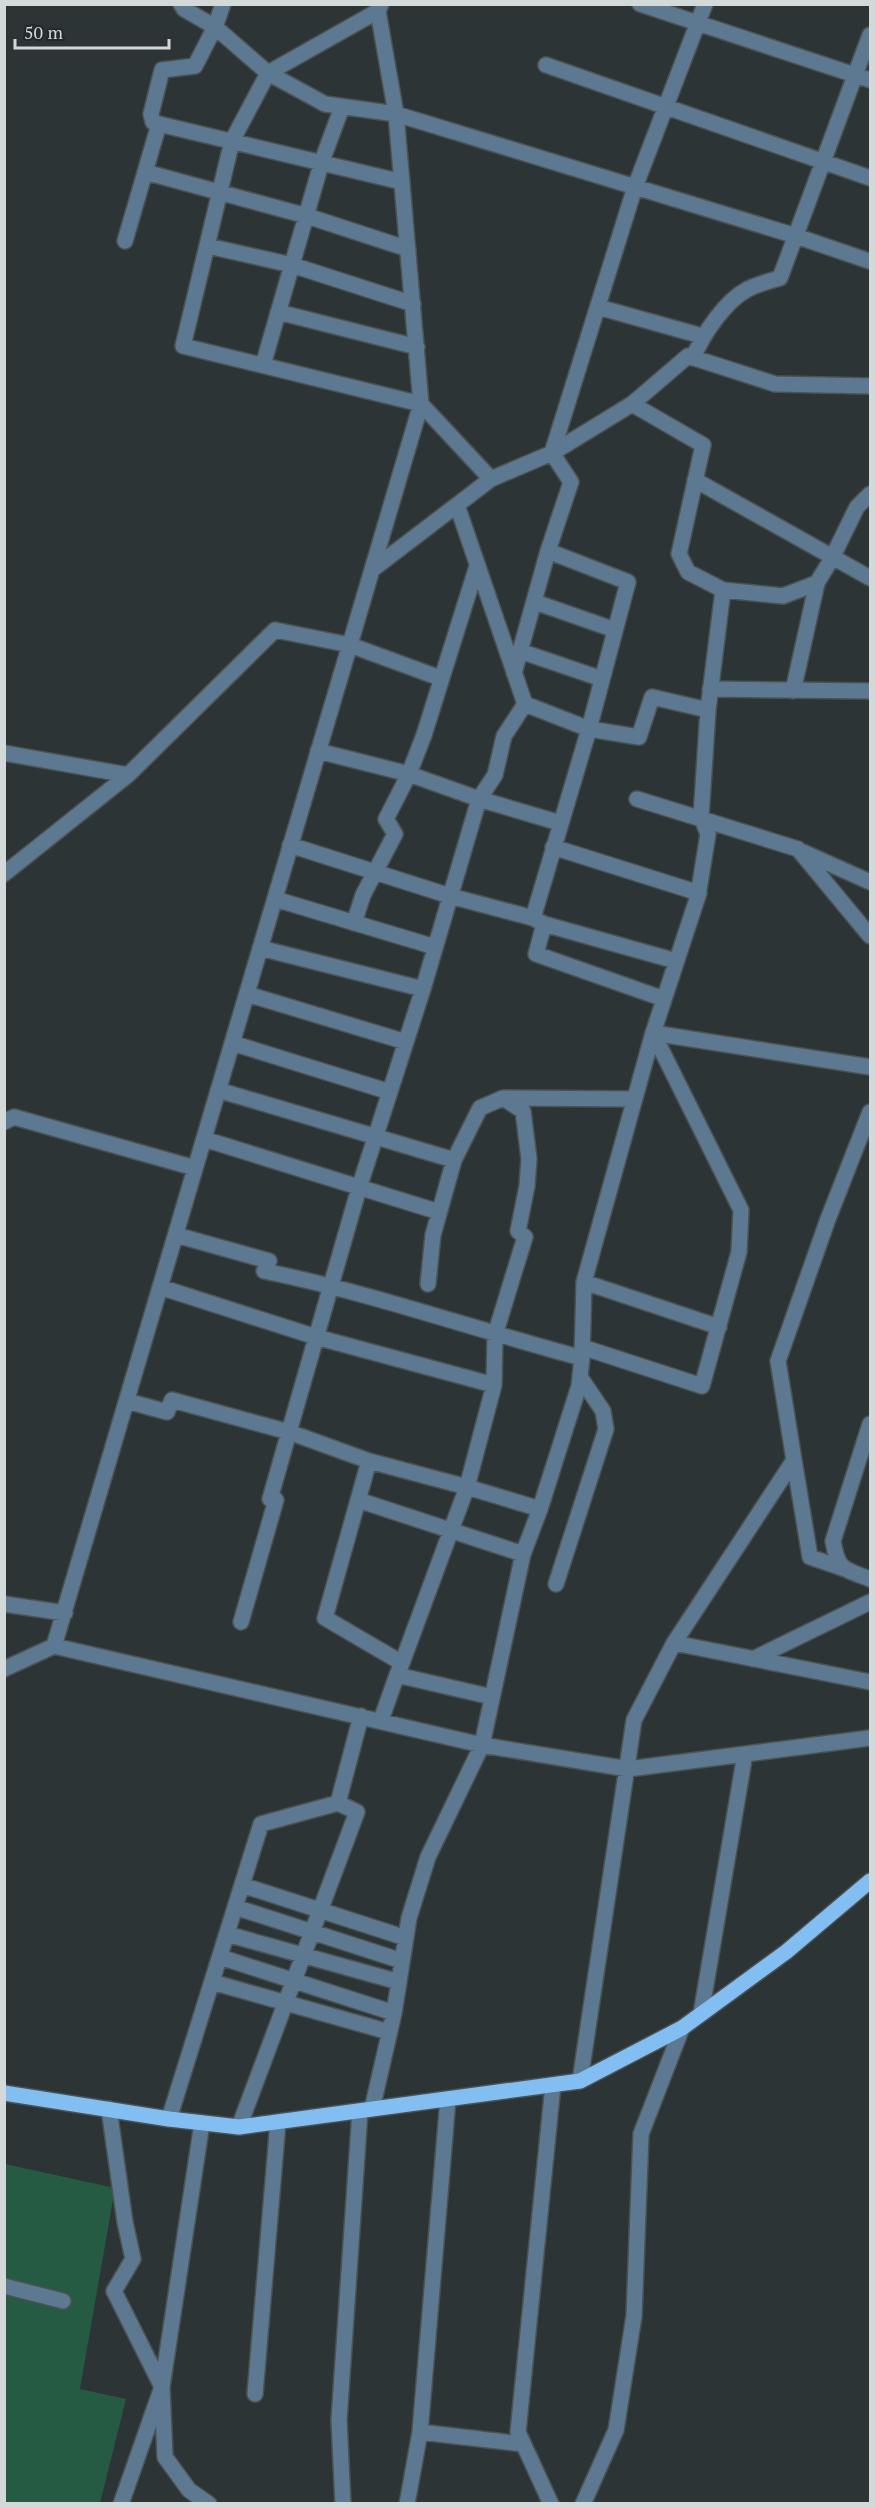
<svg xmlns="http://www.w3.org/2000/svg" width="875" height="2508" font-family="'PT Serif',serif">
<rect width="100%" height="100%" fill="#2d3436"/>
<path fill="#245b42" d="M5,2164L115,2188L80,2389L126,2399L100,2503L5,2504Z"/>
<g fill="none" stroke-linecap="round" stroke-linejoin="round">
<defs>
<path id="minor" d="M181,4L184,9L215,27L268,73L325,104L396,114L796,236L869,261
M640,4L870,80
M546,65L870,178
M159,124L402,182
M145,172L307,216L408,249
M125,241L159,124L153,122L151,114L162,70L195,66L215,27L223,4
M208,246L292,265L413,304
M598,307L702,336
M278,312L417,347
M693,358C703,334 725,301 748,289C758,284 770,281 780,278L870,35
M263,365L322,161L342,107
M632,404L703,445L679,554L688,572L723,590L708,710
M491,479L552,453L632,404L688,356L775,384L870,386
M695,480L870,578
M548,551L628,582L589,729L533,918L544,924L536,954L664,999
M373,569L491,479L421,404L183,346L232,141L268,73L378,11
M723,590L783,596L817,583L832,558L857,507L870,494
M535,602L615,630
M520,651L602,679
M514,673L548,551L571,482L552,453L635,187L705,4
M710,689L870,691
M793,691L817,583
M318,751L409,774L479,799L560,823
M4,753L128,775
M637,799L798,849L870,936
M290,845L450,896L533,918
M553,847L699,893
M803,852L870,882
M4,874L128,775L275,630L350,645L440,678
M275,899L435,947
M354,923L363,895L395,834L386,819L409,774L424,735L477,566
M544,924L676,961
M260,948L423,989
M247,994L406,1042
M653,1033L870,1067
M232,1043L390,1092
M218,1090L454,1160
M503,1098L635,1099
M4,1122L14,1117L195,1168
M204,1139L439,1212
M176,1235L269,1261L264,1271C372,1293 476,1330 582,1358
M584,1282L719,1327
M160,1287L316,1337L494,1385
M582,1347L702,1386L739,1252L741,1210L653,1033
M127,1401L167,1412L172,1400L289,1432L270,1499L276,1500L241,1622
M870,1424L833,1541C838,1571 844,1569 870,1579
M794,1460L810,1557L845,1569
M369,1461L467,1487L540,1509
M358,1500L523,1554
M556,1584L606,1429L603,1411L580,1377
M4,1604L65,1613
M674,1643L794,1460L778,1361L828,1219L870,1112
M54,1646L421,404L396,114L378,11L381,4
M753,1659L870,1602
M402,1663L467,1487L494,1385L495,1335L525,1237L518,1231L527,1186L529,1159L523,1111L503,1098L480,1108L454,1160L433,1235L428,1284
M4,1669L54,1646L482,1745L628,1769L870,1738
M492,1697L397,1675L402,1663L325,1618L369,1461L289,1432L359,1188L423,989L479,799L495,775L504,736L525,704
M381,1720L397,1675
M242,1885L406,1938
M235,1907L402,1961
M227,1934L399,1982
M220,1957L394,2013
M212,1982L389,2032
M701,2014L745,1754
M580,2081L634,1720L674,1643L870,1682
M448,2099L420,2432L523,2444
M109,2109L125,2222L133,2259L114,2291L162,2387L121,2504
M372,2109L394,2013L409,1918L428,1857L482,1745L523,1554L540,1509L579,1386L582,1358L584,1282L653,1033L698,896L708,834L701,817L708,710L652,697L639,737L589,729L525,704L457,505
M169,2119L261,1824L338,1803
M202,2123L162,2387L165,2457L189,2490L209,2504
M239,2127L357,1812L338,1803L361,1716
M4,2286L63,2301
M255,2394L278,2122
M343,2504L339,2420L360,2111
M407,2504L420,2432
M551,2504L518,2432L553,2085
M583,2504L616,2430L634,2316L641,2134L682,2028"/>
<path id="major" d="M4,2093L169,2119L239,2127L580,2081L682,2028L786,1952L870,1881"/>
</defs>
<use href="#minor" stroke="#4b5253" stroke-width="18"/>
<use href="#major" stroke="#4b5253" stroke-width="18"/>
<use href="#minor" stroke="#5c7991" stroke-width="15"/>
<use href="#major" stroke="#82bef1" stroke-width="15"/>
</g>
<rect width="875" height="2508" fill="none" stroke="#d3d8d9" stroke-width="12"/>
<path d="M15 39v9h154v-9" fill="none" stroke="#d3d8d9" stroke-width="3"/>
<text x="24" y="39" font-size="18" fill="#d3d8d9" stroke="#232a2c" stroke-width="4.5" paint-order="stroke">50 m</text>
</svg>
